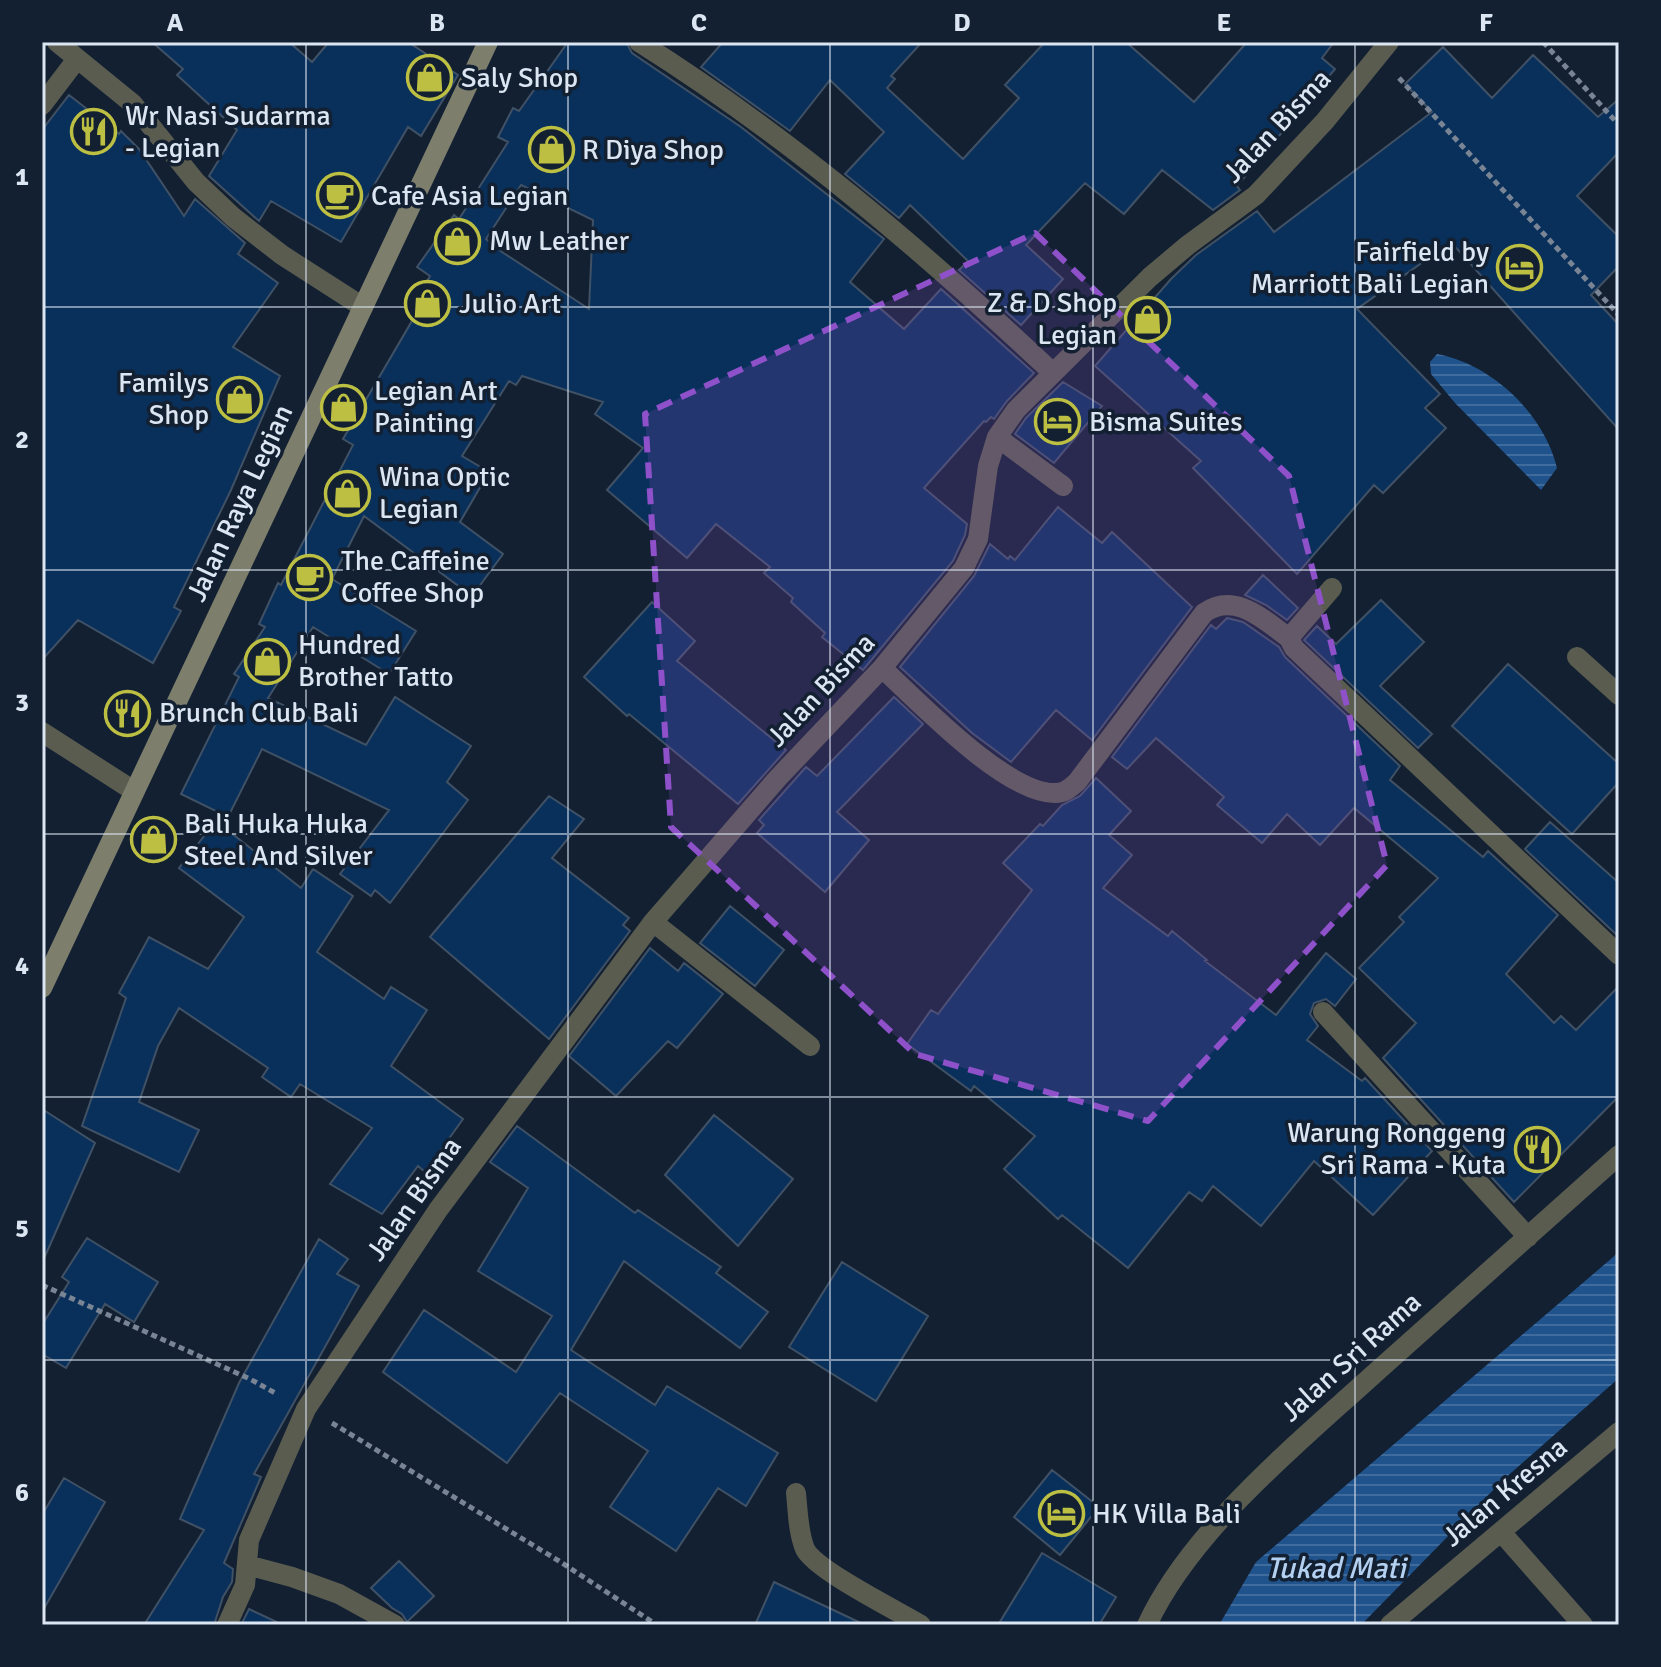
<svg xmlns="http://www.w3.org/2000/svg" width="1661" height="1667" font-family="Signika,sans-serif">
<defs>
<pattern id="water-rules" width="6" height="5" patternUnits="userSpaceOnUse" patternTransform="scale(2)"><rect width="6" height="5" fill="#20538c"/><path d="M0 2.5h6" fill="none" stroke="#406c9d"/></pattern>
</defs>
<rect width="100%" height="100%" fill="#122032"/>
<path fill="url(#water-rules)" d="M1437,354C1492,364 1544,414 1557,468L1541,490L1455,403L1431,374L1430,362Z
M1619,1252V1378L1504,1479L1361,1625H1219L1256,1562Z"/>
<path fill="#09305b" stroke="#405165" stroke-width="2" fill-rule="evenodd" d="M152,42H289L312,62L329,42H408L458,75L421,136L408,127L341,242L271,201L259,221L209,176L237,130L177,75L183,69Z
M568,42H626L632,53L741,127L884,239L850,282L904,329L941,289L1034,373L1007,401L994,419L991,417L986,422L984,421L924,488L967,524L965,535L953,561L863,670L822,637L825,633L791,602L793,598L764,573L770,567L716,524L687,558L607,490L643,448L595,414L603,402L522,376L516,385L509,381L462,456L489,472L460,522L503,554L472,596L364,516L332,579L416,631L389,674L313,627L268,698L366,745L395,697L471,746L447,782L468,800L390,903L375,890L371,896L340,874L389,810L262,749L228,817L181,794L239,677L234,674L265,627L259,624L278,583L281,585L353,445L343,439L416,314L411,311L430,276L417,267L454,215L459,219L508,142L498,137L513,108L519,111ZM521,185L593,220L589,309L499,250L486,239Z
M723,42H922L891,76L895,79L887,88L963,159L1019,98L1005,85L1045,42H1126L1194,102L1247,42H1334L1322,58L1335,69L1237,186L1240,190L1213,210L1162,170L1124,214L1085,183L1026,245L1063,279L1021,325L959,270L968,261L910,205L899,218L845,174L884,132L830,80L790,131L701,67Z
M1443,47L1492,98L1533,55L1598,117L1619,99V152L1577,196L1619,237V266L1591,295L1619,325V430L1451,242L1357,309L1440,394L1425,408L1446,428L1383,493L1374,485L1297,574L1193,468L1201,461L1095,366L1171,279L1196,255L1257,211L1274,232L1432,112L1405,84Z
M69,95L119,134L121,131L139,149L184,216L195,199L245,243L238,254L278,283L233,347L280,376L231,490L174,607L181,611L153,663L78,620L42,660V130Z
M1063,382L1102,406L1054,463L1015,434L1026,418Z
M1058,507L1102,543L1112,532L1192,607L1092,740L1056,710L1011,762L972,733L900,667L974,576L990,544L1008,559L1010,556L1015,560Z
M1263,575L1298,608L1287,620L1266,605L1245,595Z
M1381,600L1424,642L1380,686L1432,734L1418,748L1304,640L1317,626L1336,644Z
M652,602L695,641L677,661L786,750L738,804L629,714L627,716L584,677Z
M1227,618L1243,622L1279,647L1285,657L1400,766L1390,780L1483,857L1488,851L1558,915L1506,974L1554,1023L1561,1016L1576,1030L1619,986V1096L1514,1202L1383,1058L1416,1023L1359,968L1404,922L1399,917L1438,878L1354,808L1320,845L1287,814L1262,843L1217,805L1224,797L1156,738L1127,769L1112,757L1211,625L1216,629Z
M1508,664L1619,764V782L1572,834L1452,726Z
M894,697L923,724L837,812L869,840L825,892L757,833L764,825L759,820L806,767L817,776Z
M1096,778L1131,811L1109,835L1132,855L1103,888L1168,936L1172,931L1207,960L1205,961L1276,1015L1326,953L1356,979L1335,1006L1326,999L1314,1003L1310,1014L1318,1026L1307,1040L1362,1081L1365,1078L1432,1151L1373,1215L1314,1161L1261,1226L1213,1186L1202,1201L1189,1192L1128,1268L1062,1215L1058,1219L1004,1169L1035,1136L974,1086L971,1091L907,1044L931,1010L938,1014L1032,890L1003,863L1040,824L1043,826L1062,805L1080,796Z
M549,796L584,819L552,858L629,918L623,925L630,931L549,1039L430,937Z
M216,821L301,888L313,869L353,896L317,952L384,999L391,987L427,1010L391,1066L463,1119L425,1172L418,1166L382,1214L330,1184L372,1128L300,1084L291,1097L262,1077L268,1068L179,1008L158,1046L139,1102L199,1130L179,1172L82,1126L126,998L119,993L149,937L208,969L244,917L179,868Z
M1550,822L1619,883V937L1525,849Z
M730,906L784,950L755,986L700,943Z
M650,948L678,971L684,963L723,994L677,1048L668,1041L616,1096L569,1056Z
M42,1109L95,1143L42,1263Z
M714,1115L793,1179L738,1246L665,1175Z
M517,1126L635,1213L638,1210L721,1267L716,1273L768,1312L740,1348L624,1261L571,1350L655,1405L667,1386L778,1453L746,1506L718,1488L676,1551L610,1507L648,1451L560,1393L507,1463L383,1372L424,1310L516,1372L552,1316L478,1271L528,1188L490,1162Z
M87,1238L158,1282L134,1322L105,1304L66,1368L42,1354V1325L69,1282L62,1277Z
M319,1239L348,1259L337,1274L359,1286L254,1474L261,1477L224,1563L233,1569L232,1582L223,1597L214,1625H144L204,1530L180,1519L239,1383Z
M842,1262L928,1316L876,1401L789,1347Z
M1052,1470L1099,1507L1060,1555L1014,1517Z
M64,1478L105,1502L42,1612V1515Z
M1042,1553L1116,1597L1099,1625H998Z
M399,1561L434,1596L407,1622L402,1614L392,1608L371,1588Z
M774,1582L865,1625H755Z
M249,1609L283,1625H241Z"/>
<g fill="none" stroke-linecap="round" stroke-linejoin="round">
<path stroke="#798595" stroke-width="5" stroke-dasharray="6 4" stroke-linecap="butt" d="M1543,42L1619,125
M1399,78L1619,315
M42,1285L250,1379L277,1394
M332,1423L559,1561L657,1625"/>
<path stroke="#5b5c50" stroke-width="20" d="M1577,657L1619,695"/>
<path stroke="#5b5c50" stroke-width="20" d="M57,42L133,104L196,182L233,217L282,255L363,307
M639,42C790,137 923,251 1053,373
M42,105L77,59
M997,437L1063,486
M1332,588L1289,638L1294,648L1619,955
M882,668C918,701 1006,794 1055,793C1065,793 1070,788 1077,782L1204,613C1235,591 1264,620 1289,638
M42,732L134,791
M653,922L810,1046
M1323,1012L1528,1237
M796,1493C798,1512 798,1532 805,1549C815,1570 898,1611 921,1625
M1501,1532L1583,1625
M247,1565L292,1577L339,1594L395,1625
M227,1625L245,1585L249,1540L306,1409L438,1210L653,922L777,779L882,668L964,568L978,539L988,466L997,437L1016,410L1150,277L1188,245L1256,195L1325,121L1389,42
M1147,1625C1191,1530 1297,1444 1374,1374C1456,1301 1538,1228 1619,1155
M1390,1625L1619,1432"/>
<path stroke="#7d7e6c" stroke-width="20" d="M42,988L488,42"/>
</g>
<path fill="#8e51c9" fill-opacity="0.2" stroke="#8e51c9" stroke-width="6" stroke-dasharray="16 10" stroke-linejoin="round" d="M1035,233L1289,476L1387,865L1148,1121L915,1054L671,827L645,414Z"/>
<path fill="none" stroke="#dce6f3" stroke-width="2" stroke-opacity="0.55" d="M306,42V1625M568,42V1625M830,42V1625M1093,42V1625M1355,42V1625M42,307H1619M42,570H1619M42,834H1619M42,1097H1619M42,1360H1619"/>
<defs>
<symbol id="shop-ring" viewBox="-11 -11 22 22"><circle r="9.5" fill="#122032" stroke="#bdbf43" stroke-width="1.5"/><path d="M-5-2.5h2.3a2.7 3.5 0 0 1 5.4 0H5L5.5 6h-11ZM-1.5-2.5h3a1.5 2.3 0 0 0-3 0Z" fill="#bdbf43"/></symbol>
<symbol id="restaurant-ring" viewBox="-11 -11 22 22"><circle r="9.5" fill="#122032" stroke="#bdbf43" stroke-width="1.5"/><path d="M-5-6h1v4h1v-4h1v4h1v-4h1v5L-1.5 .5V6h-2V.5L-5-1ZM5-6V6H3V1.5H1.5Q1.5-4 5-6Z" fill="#bdbf43"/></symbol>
<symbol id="cafe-ring" viewBox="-11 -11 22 22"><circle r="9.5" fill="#122032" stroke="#bdbf43" stroke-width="1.5"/><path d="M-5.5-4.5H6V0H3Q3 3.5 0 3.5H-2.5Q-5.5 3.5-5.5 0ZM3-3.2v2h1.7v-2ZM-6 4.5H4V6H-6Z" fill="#bdbf43"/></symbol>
<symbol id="hotel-ring" viewBox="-11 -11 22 22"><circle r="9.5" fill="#122032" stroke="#bdbf43" stroke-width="1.5"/><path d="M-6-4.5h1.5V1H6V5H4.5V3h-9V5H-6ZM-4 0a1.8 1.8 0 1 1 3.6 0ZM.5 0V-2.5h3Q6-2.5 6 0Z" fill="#bdbf43"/></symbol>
</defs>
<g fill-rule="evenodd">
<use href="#shop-ring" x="404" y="52" width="51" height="51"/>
<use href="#restaurant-ring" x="68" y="106" width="51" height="51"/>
<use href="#shop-ring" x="526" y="124" width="51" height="51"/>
<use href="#cafe-ring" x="314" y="170" width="51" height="51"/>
<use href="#shop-ring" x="432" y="216" width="51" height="51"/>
<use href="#hotel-ring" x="1494" y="242" width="51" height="51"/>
<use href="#shop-ring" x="402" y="278" width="51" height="51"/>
<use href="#shop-ring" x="1122" y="294" width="51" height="51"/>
<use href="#shop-ring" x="214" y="374" width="51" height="51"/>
<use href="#shop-ring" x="318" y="382" width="51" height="51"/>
<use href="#hotel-ring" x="1032" y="396" width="51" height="51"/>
<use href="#shop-ring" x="322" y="468" width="51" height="51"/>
<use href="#cafe-ring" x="284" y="552" width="51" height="51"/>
<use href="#shop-ring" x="242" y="636" width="51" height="51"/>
<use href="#restaurant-ring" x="102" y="688" width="51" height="51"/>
<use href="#shop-ring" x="128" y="814" width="51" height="51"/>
<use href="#restaurant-ring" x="1512" y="1124" width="51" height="51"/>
<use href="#hotel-ring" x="1036" y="1488" width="51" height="51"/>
</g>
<g text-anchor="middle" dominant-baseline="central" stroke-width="7" stroke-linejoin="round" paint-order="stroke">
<g font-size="28" fill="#dce6f3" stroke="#122032" text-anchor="start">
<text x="461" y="78">Saly Shop</text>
<text x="125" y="116">Wr Nasi Sudarma<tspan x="125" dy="32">- Legian</tspan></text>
<text x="582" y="150">R Diya Shop</text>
<text x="371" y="196">Cafe Asia Legian</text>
<text x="489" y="241">Mw Leather</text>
<text x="1489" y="252" text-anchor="end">Fairfield by<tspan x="1489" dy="32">Marriott Bali Legian</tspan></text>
<text x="1117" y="303" text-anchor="end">Z &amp; D Shop<tspan x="1117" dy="32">Legian</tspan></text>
<text x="459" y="304">Julio Art</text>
<text x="209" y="383" text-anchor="end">Familys<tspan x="209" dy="32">Shop</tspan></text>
<text x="374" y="391">Legian Art<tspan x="374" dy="32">Painting</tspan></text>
<text x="1089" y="422">Bisma Suites</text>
<text x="379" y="477">Wina Optic<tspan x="379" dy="32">Legian</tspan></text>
<text x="341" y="561">The Caffeine<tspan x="341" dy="32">Coffee Shop</tspan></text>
<text x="298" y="645">Hundred<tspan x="298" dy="32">Brother Tatto</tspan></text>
<text x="159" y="713">Brunch Club Bali</text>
<text x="184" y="824">Bali Huka Huka<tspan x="184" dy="32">Steel And Silver</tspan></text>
<text x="1506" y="1133" text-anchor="end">Warung Ronggeng<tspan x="1506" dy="32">Sri Rama - Kuta</tspan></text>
<text x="1092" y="1514">HK Villa Bali</text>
</g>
<g font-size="28" fill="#dce6f3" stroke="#122032">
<text transform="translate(1277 126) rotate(-47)">Jalan Bisma</text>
<text transform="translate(240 503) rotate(-65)">Jalan Raya Legian</text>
<text transform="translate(821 690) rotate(-47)">Jalan Bisma</text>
<text transform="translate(414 1199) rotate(-55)">Jalan Bisma</text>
<text transform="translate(1351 1357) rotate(-42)">Jalan Sri Rama</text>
<text transform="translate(1505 1492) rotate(-40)">Jalan Kresna</text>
</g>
<g font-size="30" font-style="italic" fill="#b4d0f1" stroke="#122032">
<text x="1336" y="1568">Tukad Mati</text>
</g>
</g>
<rect width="1661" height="1667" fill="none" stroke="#122032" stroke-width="88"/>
<rect x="44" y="44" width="1573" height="1579" fill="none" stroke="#dce6f3" stroke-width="3"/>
<g font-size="26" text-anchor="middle" font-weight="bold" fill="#dce6f3">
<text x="175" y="31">A</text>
<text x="437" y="31">B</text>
<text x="699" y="31">C</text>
<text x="962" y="31">D</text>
<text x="1224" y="31">E</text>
<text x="1486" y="31">F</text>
<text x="22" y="185">1</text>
<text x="22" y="448">2</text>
<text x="22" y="711">3</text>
<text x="22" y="974">4</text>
<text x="22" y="1237">5</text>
<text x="22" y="1501">6</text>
</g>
</svg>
